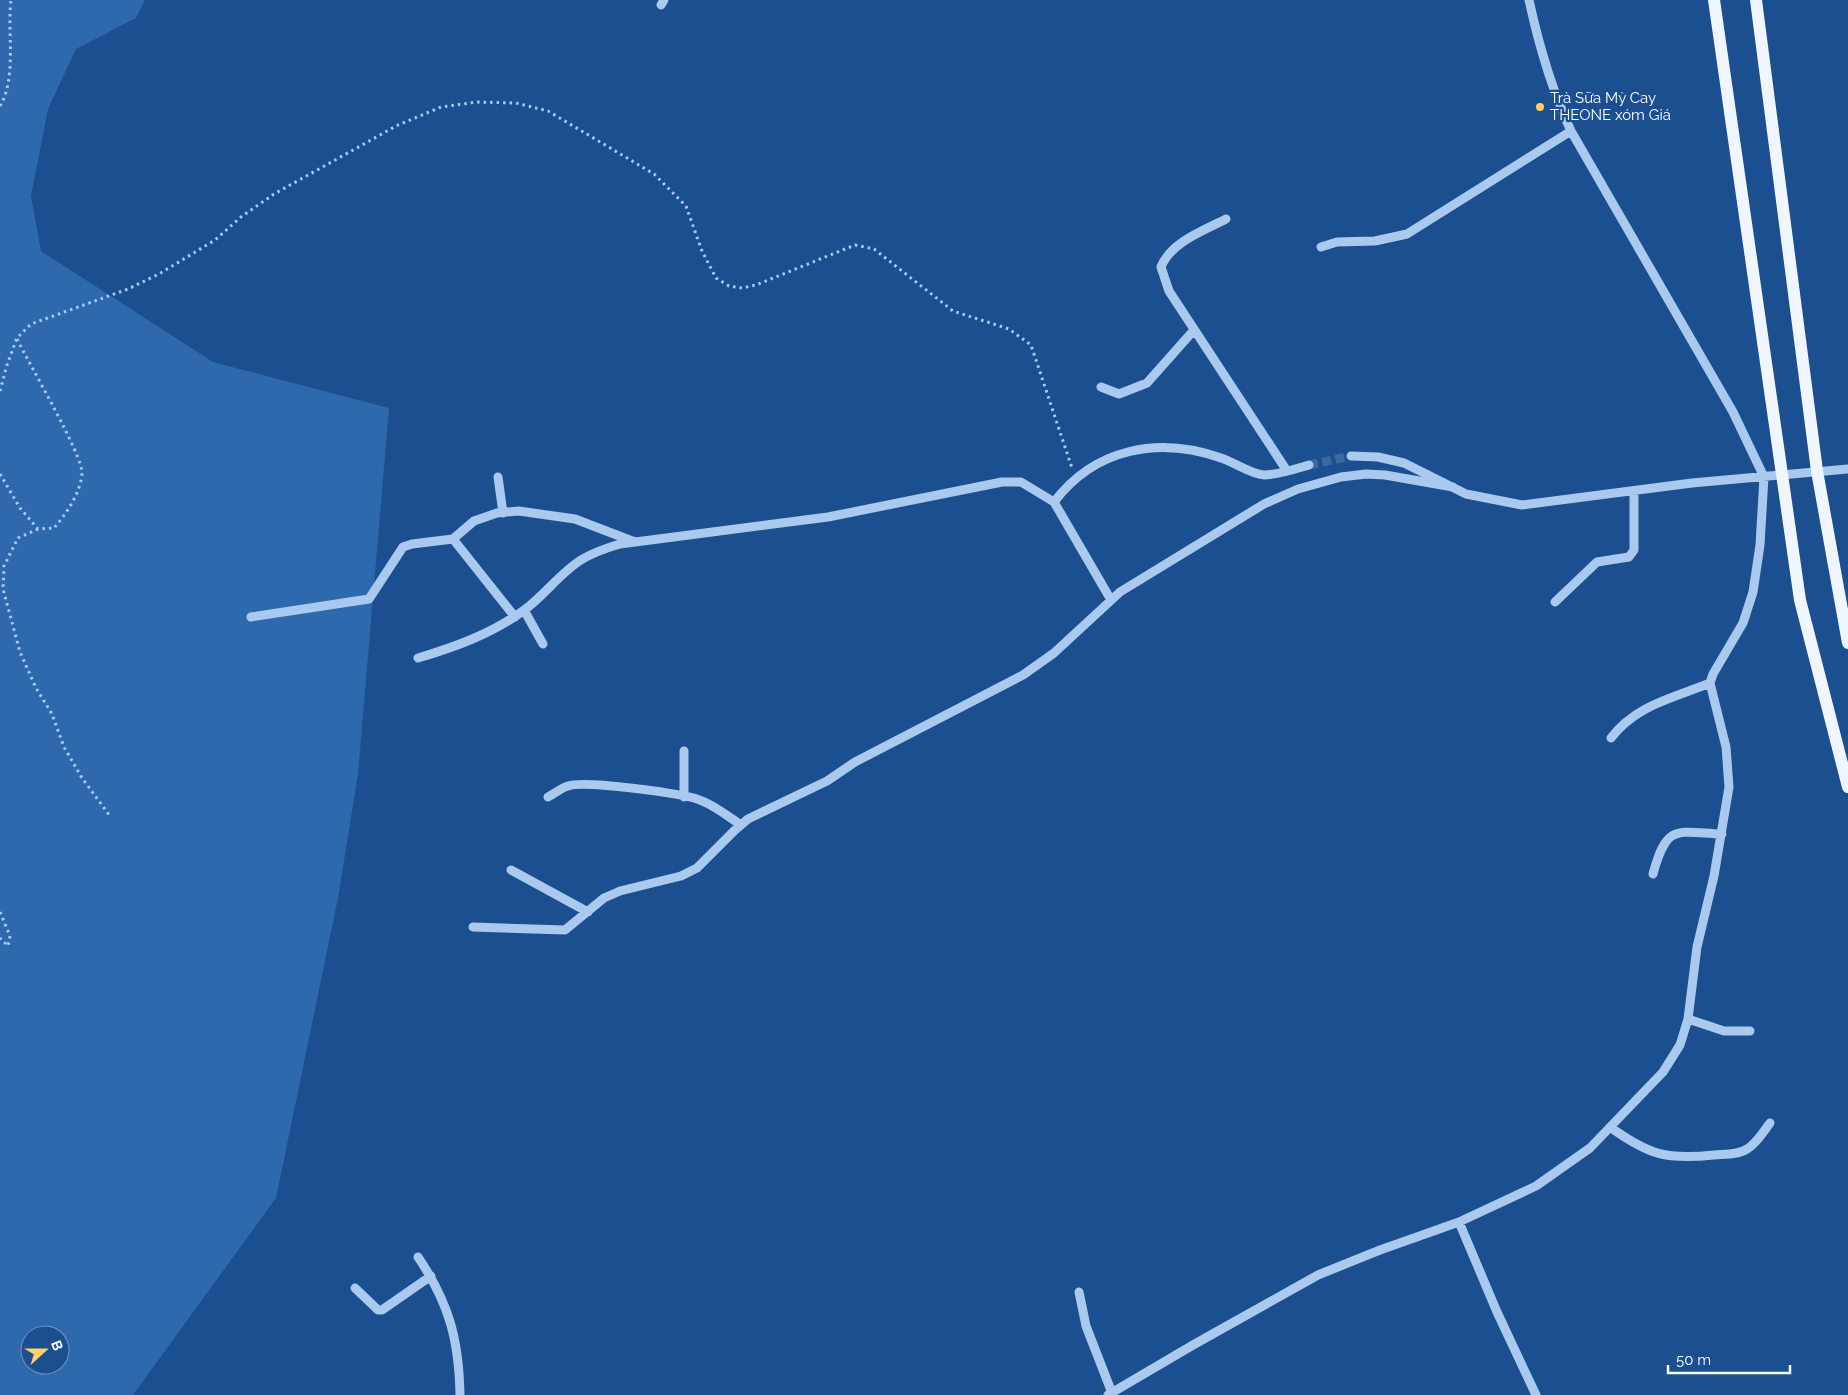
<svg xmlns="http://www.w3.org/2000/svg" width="1848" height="1395" font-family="Raleway,sans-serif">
<rect width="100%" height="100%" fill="#1b4f8f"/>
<path fill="#2e69ad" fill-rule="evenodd" d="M0,0H145L136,18L76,49L48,109L31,196L41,251L213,362L389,408L358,774L338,898L276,1198L133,1395H0ZM30,1335H60V1365H30Z"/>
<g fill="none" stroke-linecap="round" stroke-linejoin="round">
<path stroke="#3d69a0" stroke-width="9" stroke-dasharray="9 4.5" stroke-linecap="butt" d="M1309,465L1351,456"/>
<path stroke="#a9c9ee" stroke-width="3" stroke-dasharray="2.5 4" stroke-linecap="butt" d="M0,106C17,78 7,31 11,0
M0,391L7,365L17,338L31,324L128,289L159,274L215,240L241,217L274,194L398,125L441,107L477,102L516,103L548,111L654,174L686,206L702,251L716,278L729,286L742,288L756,285L855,245L874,249L953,311L1009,329L1031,345L1072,468
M0,474L20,508L38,529L54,528C66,514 80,494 82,474C84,457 28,362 17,339
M38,529L18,538L4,566L3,589L20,652L36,688L52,714L64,747L82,778L110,816
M0,912L10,936L8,946L0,938"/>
<path stroke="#a9c9ee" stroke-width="9" d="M661,5L664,0
M1226,219C1203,231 1171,242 1161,267L1169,291L1287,471
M1321,247L1337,242L1375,241L1407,234L1571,131
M1101,387L1119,394L1147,383L1194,330
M1351,456L1378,457L1404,463L1466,494L1522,505L1692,483L1848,469
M498,477L503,513
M1054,502C1095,448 1159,436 1221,458C1234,462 1250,474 1264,475C1278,475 1295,469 1309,465
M453,539L515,617
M1555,602L1597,562L1629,557L1634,550V491
M524,610L543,644
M251,617L369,599L403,547L412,544L453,539L474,521L497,513L519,511L575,519L635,542
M418,658C455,647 491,634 523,611C544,596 560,573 581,560C594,552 606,548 620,544L828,517L1002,482H1021L1054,502L1111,600
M1611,738C1636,705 1673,698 1710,683
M548,797C554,794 561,788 568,786C585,780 674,793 694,798C711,803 726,815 741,825
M684,797V751
M511,870L588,912
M1653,874C1667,823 1676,832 1722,834
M473,927L565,930L604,898L620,891L681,876L697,868L735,830L748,819L827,781L855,762L1023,675L1054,653L1120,592L1264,504L1298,489L1341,477L1366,474L1385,475L1453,487
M1688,1019L1724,1031H1750
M1610,1127C1649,1155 1666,1160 1714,1155C1724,1154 1738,1155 1747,1149C1757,1143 1763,1132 1770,1123
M1459,1222L1497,1312L1536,1395
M418,1257C449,1303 459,1340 460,1395
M355,1288L378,1310H382L431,1276
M1079,1292L1086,1326L1112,1393
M1108,1395L1193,1345L1318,1275L1380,1250L1459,1222L1536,1186L1590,1148L1663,1072L1680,1045L1688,1019L1697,947L1714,876L1729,787L1726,747L1710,683L1713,674L1743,623L1753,592L1760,545L1764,477L1733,412L1571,131C1551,88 1539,46 1529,0"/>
<path stroke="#f0f6ff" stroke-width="12" d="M1714,0L1800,600L1848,787
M1756,0L1817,471L1848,643"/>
</g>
<circle fill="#ffd166" stroke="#1b4f8f" stroke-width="2" cx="1540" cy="107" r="5"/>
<g text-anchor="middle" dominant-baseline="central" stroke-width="4.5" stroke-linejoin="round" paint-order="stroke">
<g font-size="15" fill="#fff" stroke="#1b4f8f" text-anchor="start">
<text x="1550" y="98">Trà Sữa Mỳ Cay<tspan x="1550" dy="17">THEONE xóm Giá</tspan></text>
</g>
</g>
<g transform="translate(45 1350) rotate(69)"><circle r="24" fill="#1b4f8f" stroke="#7695bc"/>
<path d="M0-4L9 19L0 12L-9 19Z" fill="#ffd166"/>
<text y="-8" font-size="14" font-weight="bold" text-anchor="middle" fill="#ffffff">B</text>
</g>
<path d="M1668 1365v8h122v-8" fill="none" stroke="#ffffff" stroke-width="2.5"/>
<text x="1676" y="1365" font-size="15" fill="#ffffff" stroke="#1b4f8f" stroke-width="4" paint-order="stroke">50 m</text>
</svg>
